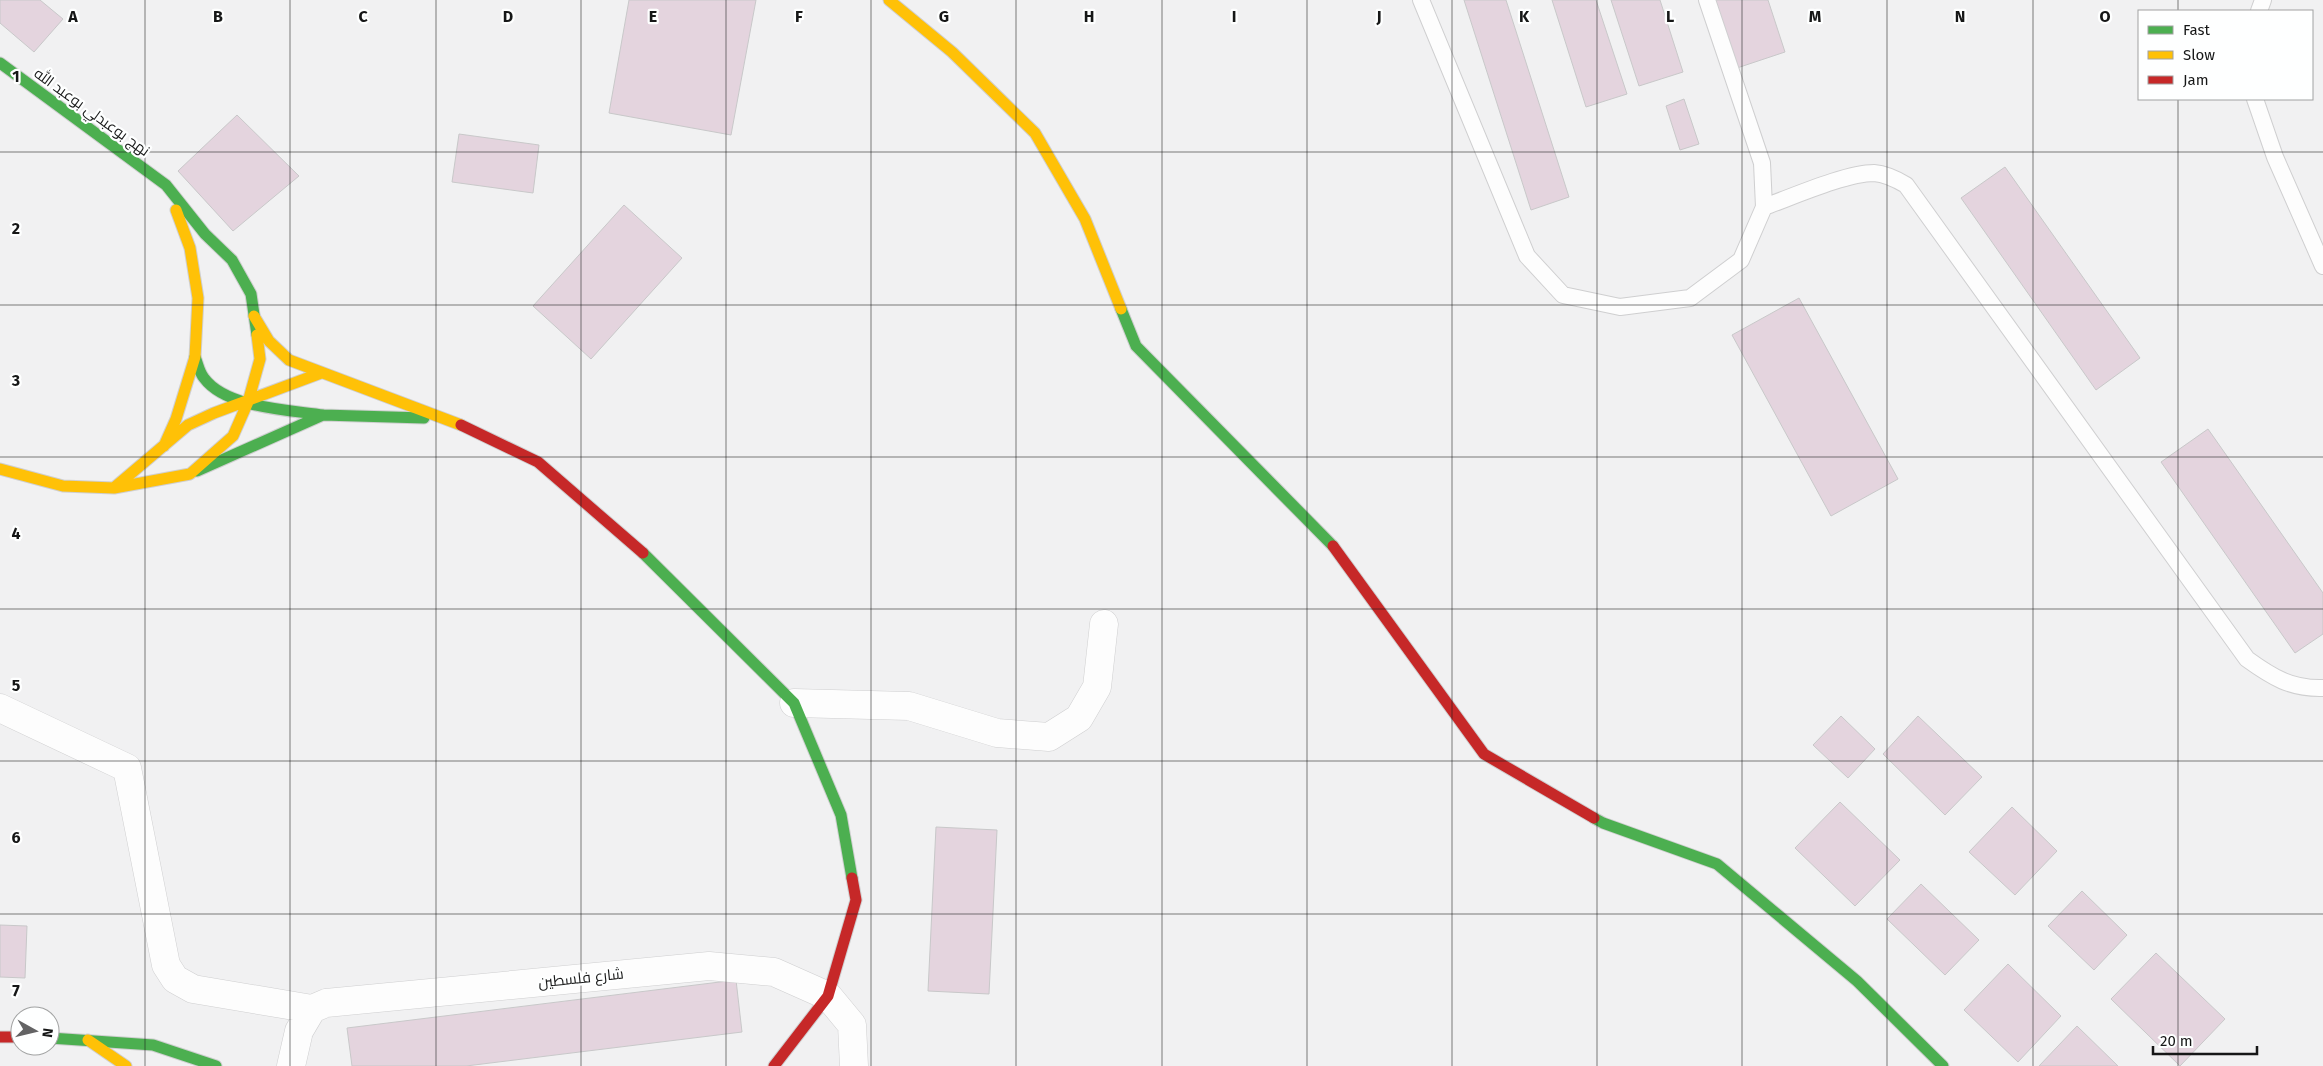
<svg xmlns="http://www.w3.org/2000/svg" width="2323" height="1066" font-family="'Fira Sans',Cairo,sans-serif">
<rect width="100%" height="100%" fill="#f1f1f2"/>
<path fill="#e4d4de" stroke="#c8c8c9" d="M0,0H40L63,19L34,52L0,23Z
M629,0H756L731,135L609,113Z
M1464,0H1506L1569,197L1531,210Z
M1552,0H1596L1627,94L1586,107Z
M1611,0H1660L1683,72L1639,86Z
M1711,0H1768L1785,52L1734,69Z
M1684,99L1699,144L1680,150L1666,106Z
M237,115L299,176L233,231L178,171Z
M459,134L539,145L533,193L452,182Z
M2005,167L2140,358L2096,390L1961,198Z
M624,205L682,258L591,359L533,306Z
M1799,298L1898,479L1831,516L1732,335Z
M2208,429L2323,593V634L2295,653L2161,462Z
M1841,716L1875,749L1848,778L1813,745Z
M1918,716L1982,777L1945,815L1883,754Z
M1840,802L1900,860L1855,906L1795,848Z
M2012,807L2057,851L2015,895L1969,852Z
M936,827L997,830L989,994L928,991Z
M1921,884L1979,940L1945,975L1887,919Z
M2082,891L2127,935L2094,970L2048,926Z
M0,925L27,926L25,978L0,977Z
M2156,953L2225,1019L2180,1066L2111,999Z
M2008,964L2061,1016L2018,1062L1964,1010Z
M736,980L742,1032L466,1066H352L347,1028Z
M2077,1026L2118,1066H2039Z"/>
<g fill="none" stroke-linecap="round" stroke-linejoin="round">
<defs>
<path id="lane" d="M1421,0L1527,256L1563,295L1620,307L1690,298L1741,260L1764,207L1762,163L1707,0
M2259,11L2263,0
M2255,99L2275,157L2323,266
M1764,207C1792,197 1846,173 1874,173C1886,174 1896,179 1906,185L2247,659C2272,677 2291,689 2323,688"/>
<path id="street" d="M794,703L909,706L997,733L1049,737L1079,718L1097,687L1104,624
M0,708L127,768L166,965L175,979L193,989L312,1009
M291,1066L299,1031L312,1009L326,1003L709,966L774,972L828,996L852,1025L854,1066"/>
<path id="fast" d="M0,63L166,185L205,234L232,260L251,294L257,335
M1121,309L1136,346L1333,546
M195,357C198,364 199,372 204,378C226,408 289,410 323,415
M197,471L323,415L424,418
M643,553L794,703L841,815L852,878
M1594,818L1603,823L1717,864L1857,981L1943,1066
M50,1038L153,1045L216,1066"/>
<path id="slow" d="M889,0L952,52L1035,133L1085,219L1121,309
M254,316L269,341L289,360L461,425
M164,446L176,419L195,357L198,298L190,248L176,210
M0,469L63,486L114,488L190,474L233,436L248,402L260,359L257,335
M115,487L188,425L214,413L321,373
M88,1040L126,1066"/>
<path id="jam" d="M461,425L538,462L643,553
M1333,546L1484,754L1594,818
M0,1037H20
M774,1066L828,996L856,900L852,878"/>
</defs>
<use href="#lane" stroke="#cfcfd0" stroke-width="18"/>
<use href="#street" stroke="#cfcfd0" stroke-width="29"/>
<use href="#fast" stroke="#cfcfd0" stroke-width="13"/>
<use href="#slow" stroke="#cfcfd0" stroke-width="13"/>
<use href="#jam" stroke="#cfcfd0" stroke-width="13"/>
<use href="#lane" stroke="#fdfdfd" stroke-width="16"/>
<use href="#street" stroke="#fdfdfd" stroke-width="28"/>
<use href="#fast" stroke="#4caf50" stroke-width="11"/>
<use href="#slow" stroke="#ffc107" stroke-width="11"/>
<use href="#jam" stroke="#c62828" stroke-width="11"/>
</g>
<path fill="none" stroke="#161717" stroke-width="1" stroke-opacity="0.55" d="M145,0V1066M290,0V1066M436,0V1066M581,0V1066M726,0V1066M871,0V1066M1016,0V1066M1162,0V1066M1307,0V1066M1452,0V1066M1597,0V1066M1742,0V1066M1887,0V1066M2033,0V1066M2178,0V11M2178,99V1066M0,152H2323M0,305H2323M0,457H2323M0,609H2323M0,761H2323M0,914H2323"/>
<g text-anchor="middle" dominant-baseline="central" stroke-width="4.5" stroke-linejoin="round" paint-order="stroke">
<g font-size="15" fill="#161717" stroke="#feffff">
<text transform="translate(92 112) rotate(36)">نهج بوعبدلي بوعبد الله</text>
<text transform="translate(581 978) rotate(-6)">شارع فلسطين</text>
</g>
</g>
<g font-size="16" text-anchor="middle" font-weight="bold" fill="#161717" stroke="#feffff" stroke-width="4.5" stroke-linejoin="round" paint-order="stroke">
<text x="73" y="22">A</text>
<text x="218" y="22">B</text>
<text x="363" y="22">C</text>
<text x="508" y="22">D</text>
<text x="653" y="22">E</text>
<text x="799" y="22">F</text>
<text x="944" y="22">G</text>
<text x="1089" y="22">H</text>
<text x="1234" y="22">I</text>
<text x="1379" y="22">J</text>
<text x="1524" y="22">K</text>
<text x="1670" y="22">L</text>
<text x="1815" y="22">M</text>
<text x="1960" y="22">N</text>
<text x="2105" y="22">O</text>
<text x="16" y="82">1</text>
<text x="16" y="234">2</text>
<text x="16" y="386">3</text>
<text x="16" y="539">4</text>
<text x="16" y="691">5</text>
<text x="16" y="843">6</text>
<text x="16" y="996">7</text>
</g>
<rect x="2138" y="10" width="175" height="90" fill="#feffff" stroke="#a1a2a2"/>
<rect x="2148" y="26" width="25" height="8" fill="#4caf50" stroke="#a1a2a2"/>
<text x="2183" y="35" font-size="15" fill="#161717">Fast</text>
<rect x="2148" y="51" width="25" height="8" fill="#ffc107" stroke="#a1a2a2"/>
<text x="2183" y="60" font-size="15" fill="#161717">Slow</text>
<rect x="2148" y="76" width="25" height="8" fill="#c62828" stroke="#a1a2a2"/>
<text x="2183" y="85" font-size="15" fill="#161717">Jam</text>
<g transform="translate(35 1031) rotate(98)"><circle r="24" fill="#feffff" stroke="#a1a2a2"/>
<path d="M0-4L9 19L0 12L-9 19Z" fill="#636364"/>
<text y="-8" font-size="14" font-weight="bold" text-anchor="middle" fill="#161717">N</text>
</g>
<path d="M2153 1046v8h104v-8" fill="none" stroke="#161717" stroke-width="2.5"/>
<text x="2160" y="1046" font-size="15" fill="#161717" stroke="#feffff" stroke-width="4" paint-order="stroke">20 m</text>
</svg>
